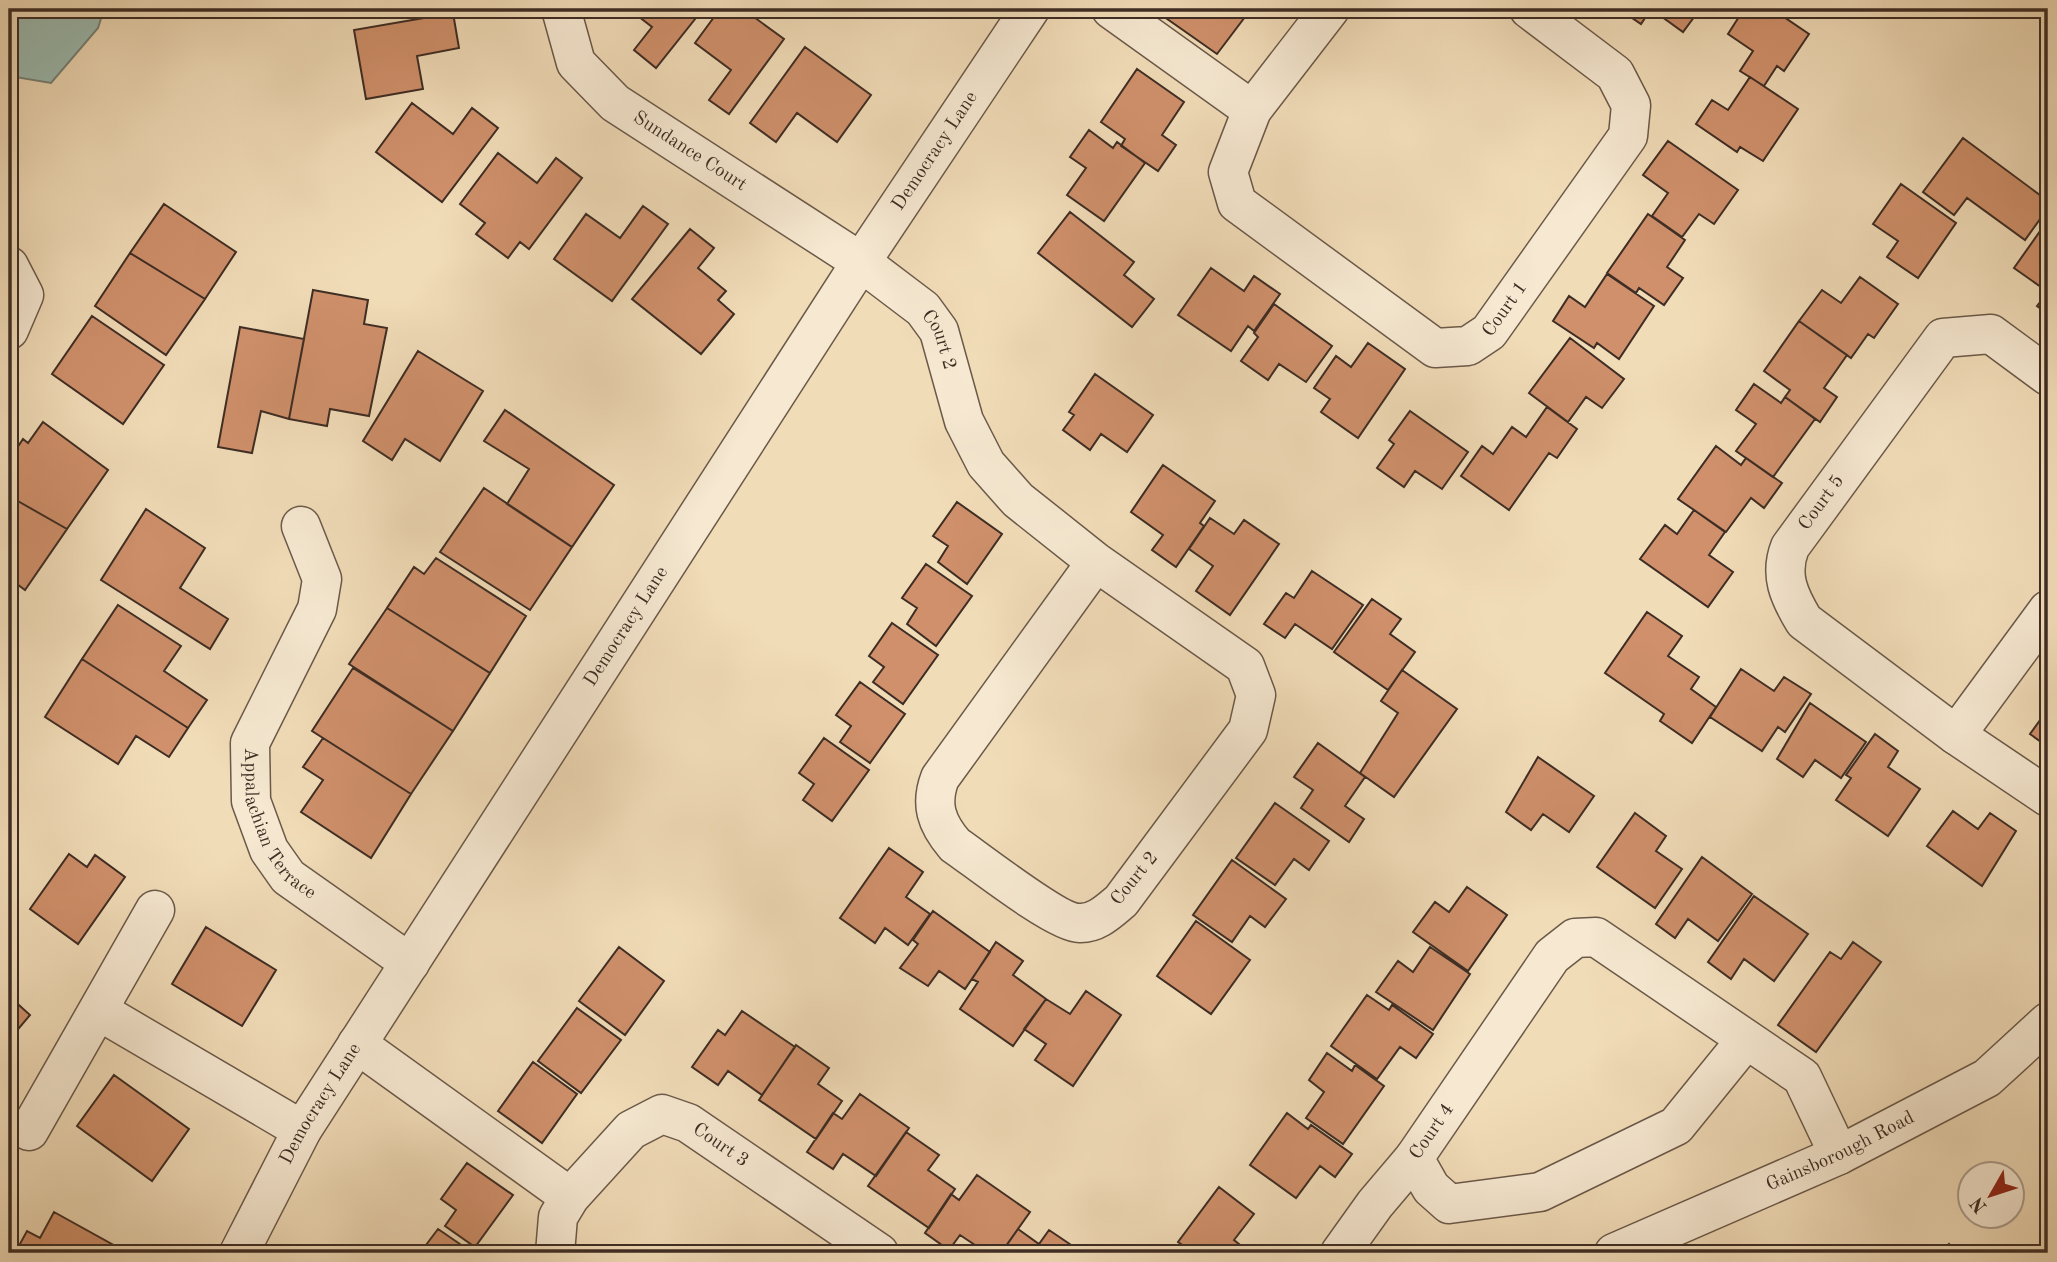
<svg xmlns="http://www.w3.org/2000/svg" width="2057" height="1262" font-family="'Old Standard TT',serif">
<rect width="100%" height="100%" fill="#f1dcb8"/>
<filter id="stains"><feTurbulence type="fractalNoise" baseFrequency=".00286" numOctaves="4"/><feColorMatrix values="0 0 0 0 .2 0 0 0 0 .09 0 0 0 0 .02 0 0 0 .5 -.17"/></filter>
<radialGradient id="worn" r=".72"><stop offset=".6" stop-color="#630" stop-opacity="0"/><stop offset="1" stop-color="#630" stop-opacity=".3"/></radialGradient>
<path fill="#9bbbb1" stroke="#768279" stroke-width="2" d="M9,9H104L98,28L51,83L9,76Z"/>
<path fill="#cf906b" stroke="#3e2d24" stroke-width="2" d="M629,9H703L656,68L634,50L652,27Z
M720,9H743L784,39L729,114L709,100L731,70L695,43Z
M1168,9H1251L1217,54L1163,16Z
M1619,9H1700L1683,32L1651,9L1641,24Z
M1744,9H1772L1809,34L1784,71L1777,66L1764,86L1740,71L1753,51L1728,34Z
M453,13L459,48L417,56L423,89L366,99L354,30Z
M805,47L871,95L837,142L797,113L776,142L750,123Z
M1137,69L1184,102L1162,135L1176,145L1158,171L1121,146L1125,139L1101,122Z
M1750,77L1798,109L1763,161L1740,147L1737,152L1696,124L1712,100L1728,110Z
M412,103L453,134L472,108L498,128L442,202L376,152Z
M1089,130L1113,148L1117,142L1145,163L1104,221L1067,195L1086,168L1070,157Z
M1963,138L2048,201V208L2025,240L1967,198L1954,215L1923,192Z
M1668,141L1738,190L1714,224L1699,214L1682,237L1652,216L1668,193L1643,175Z
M498,153L537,183L556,158L582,178L529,249L520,242L508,258L476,234L485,223L460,204Z
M1901,184L1956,223L1918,278L1887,257L1898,241L1873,224Z
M164,204L236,252L205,299L130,253Z
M643,206L668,224L612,301L554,259L586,214L620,238Z
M1070,212L1134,262L1124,275L1154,299L1132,327L1038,253Z
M1648,214L1685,240L1667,267L1683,278L1664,305L1639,288L1636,293L1607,273Z
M2048,220V314L2037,306L2048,292L2014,268Z
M690,229L714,248L698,268L726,291L718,300L734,314L701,354L632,299Z
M130,253L205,299L166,355L95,306Z
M1211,268L1244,291L1254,276L1280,294L1254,331L1248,326L1231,351L1178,315Z
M1607,274L1654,306L1619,359L1597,343L1594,348L1553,321L1569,296L1585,307Z
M1860,277L1898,304L1874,338L1868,334L1851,358L1799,321L1822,290L1841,303Z
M313,290L368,300L364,324L387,328L369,416L330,409L327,426L289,419Z
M1274,304L1332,346L1306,382L1279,364L1268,380L1241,361L1258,337L1254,333Z
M92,316L164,365L123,424L52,374Z
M1799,321L1847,355L1824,388L1837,397L1820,422L1785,397L1790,390L1764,371Z
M240,327L304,339L289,419L261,411L252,453L218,447Z
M1570,338L1624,379L1602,408L1586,397L1568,422L1529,393Z
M1368,343L1405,369L1358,438L1321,412L1330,399L1314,388L1336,356L1351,367Z
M418,351L483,391L440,461L405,439L392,460L363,441Z
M1095,374L1153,415L1127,452L1101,434L1090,450L1063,430L1074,415L1069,412Z
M1754,384L1781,403L1785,397L1815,419L1773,477L1736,451L1756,424L1736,410Z
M1547,407L1577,429L1557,458L1549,453L1509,510L1461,476L1482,446L1493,454L1512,427L1526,437Z
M505,410L614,485L572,547L507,504L529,469L484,441Z
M1410,411L1468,452L1442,489L1415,471L1404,487L1377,468L1394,444L1389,440Z
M43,422L108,470L67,529L9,496V460L23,439L28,443Z
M1716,446L1741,465L1746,458L1782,483L1764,508L1751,498L1726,532L1678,499Z
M1163,465L1215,501L1200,523L1204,526L1176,567L1152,550L1163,535L1131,512Z
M484,488L572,547L530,610L440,552Z
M9,496L67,529L25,590L9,578Z
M957,502L1002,534L967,584L938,562L948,546L933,536Z
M146,509L205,548L180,588L228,619L210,649L101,580Z
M1694,510L1725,532L1709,555L1733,572L1708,607L1640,559L1665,525L1677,534Z
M1210,518L1234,534L1244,520L1279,544L1230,615L1196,591L1213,566L1189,549Z
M436,558L526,616L490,673L387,608L414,567L424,574Z
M926,564L972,596L936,646L907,624L917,608L902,598Z
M1312,571L1363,605L1332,649L1295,624L1285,638L1264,624L1286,593L1294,598Z
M9,587L18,593L9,607Z
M1372,599L1401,619L1390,634L1415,652L1388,690L1334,652Z
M118,605L181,646L164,671L207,700L188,728L82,659Z
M387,608L490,673L453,731L349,664Z
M1647,612L1682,636L1668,656L1699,677L1691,689L1716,707L1692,743L1660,721L1664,714L1605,673Z
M892,623L938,655L903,704L873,682L884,667L869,656Z
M82,659L188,728L169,757L136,736L118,764L45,717Z
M353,668L453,731L411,794L312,731Z
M1741,669L1774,691L1784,677L1811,694L1785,732L1778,727L1762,751L1710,717Z
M1402,670L1457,709L1394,797L1360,773L1398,713L1381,701Z
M860,682L905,714L870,763L840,742L851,726L836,715Z
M1810,703L1866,742L1841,778L1815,760L1803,777L1777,759Z
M2048,709V747L2030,734Z
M1875,734L1898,751L1888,767L1920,789L1888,836L1836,800L1851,778L1846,775Z
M323,738L411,794L371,858L301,812L323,780L303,767Z
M824,738L869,770L832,821L803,800L814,784L799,773Z
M1318,743L1365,777L1345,806L1364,819L1349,842L1301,808L1313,790L1294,777Z
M1538,757L1594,796L1569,832L1543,814L1531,830L1506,812Z
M1275,803L1329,841L1309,870L1294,859L1275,885L1236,858Z
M1953,811L1978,829L1990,813L2016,831L1982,886L1927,846Z
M1635,813L1666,836L1656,851L1682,869L1655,908L1597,867Z
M889,848L923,872L906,897L930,914L908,945L885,928L875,943L840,918Z
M69,854L87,867L95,855L125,877L78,944L30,909Z
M1702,857L1752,894L1718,941L1688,919L1675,938L1656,924Z
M1232,860L1286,899L1265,927L1250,916L1232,942L1193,915Z
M1467,887L1507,915L1468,971L1413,932L1435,902L1449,912Z
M1754,896L1808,934L1774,981L1744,959L1731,979L1708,962Z
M933,911L990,952L965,989L939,971L928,986L900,968L918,944L913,940Z
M1196,921L1250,960L1211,1014L1157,976Z
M206,927L276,970L242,1026L172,984Z
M996,942L1023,961L1013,975L1046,999L1013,1046L960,1009L978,982L972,979Z
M1853,942L1881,962L1816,1052L1778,1025L1830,952L1841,959Z
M619,947L664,981L625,1035L579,1001Z
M1430,947L1470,974L1433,1030L1376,992L1398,961L1413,972Z
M1086,991L1121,1015L1073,1086L1035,1060L1046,1044L1024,1029L1046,999L1070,1014Z
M1367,995L1389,1010L1392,1005L1433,1034L1416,1058L1400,1047L1377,1079L1331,1046Z
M9,996L30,1015L9,1040Z
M577,1008L621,1040L581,1093L538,1061Z
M742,1011L795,1047L762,1095L728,1071L718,1085L692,1067L718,1030L725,1035Z
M796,1045L829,1068L818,1084L842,1101L816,1139L759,1100Z
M1327,1053L1352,1071L1355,1065L1384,1086L1343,1144L1306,1118L1324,1092L1309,1080Z
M533,1062L577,1094L542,1143L498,1111Z
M114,1075L189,1129L152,1181L77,1126Z
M860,1094L909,1128L876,1176L843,1154L833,1169L807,1152L833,1113L842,1119Z
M1287,1113L1308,1129L1311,1125L1352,1154L1335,1177L1320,1166L1296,1198L1250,1165Z
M906,1132L939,1155L928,1170L955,1189L929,1228L868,1186Z
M467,1163L513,1195L475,1247L445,1226L456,1210L441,1199Z
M977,1175L1030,1212L1001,1253H987L960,1235L949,1250L925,1233L951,1194L959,1200Z
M1219,1187L1254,1214L1234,1240L1250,1253H1194L1178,1242Z
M54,1212L117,1247L114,1253H15L27,1231L40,1238Z
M438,1229L473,1253H420Z
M1018,1229L1039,1244L1049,1230L1083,1253H1001Z
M1949,1244L1958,1253H1940Z"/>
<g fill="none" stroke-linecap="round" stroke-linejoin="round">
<defs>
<g id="minor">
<path id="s1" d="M561,9L576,63L615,103L861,262L923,309L939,331L964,421L986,464L1018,500L1096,562L1245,666L1256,695L1248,730L1121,901C1109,911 1096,924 1079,923C1057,923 977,860 955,845C936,823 930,804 940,778L1096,562"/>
<path d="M1111,9L1252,110"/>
<path id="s2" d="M1330,9L1252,110L1228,172L1237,203L1435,348L1468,346L1489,332L1628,136L1631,105L1615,74L1529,9"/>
<path d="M9,266L24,295L9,330"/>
<path d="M2048,376L1991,334L1943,338L1790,547C1779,575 1789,596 1804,621L1956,735L2048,797"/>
<path id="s3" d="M301,526L322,579L317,609L250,743L251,801L269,850L288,877L410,963"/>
<path d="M1956,735L2048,610"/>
<path d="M99,1011L302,1130"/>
<path id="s4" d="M1745,1041L1676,1126L1540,1192L1449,1204L1431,1188L1414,1158L1552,956L1575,938L1596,937L1802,1077L1839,1155"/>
<path d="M357,1044L570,1197"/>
<path d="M29,1131L155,910"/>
<path id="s5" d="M239,1253L302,1130L861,262L1030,9"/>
<path id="s6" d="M555,1253L558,1217L570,1197L631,1130L662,1114L688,1123L879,1253"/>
<path d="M1340,1253L1375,1204L1414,1158"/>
<path id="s7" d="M1614,1253L1839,1155L1987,1078L2048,1022"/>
</g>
</defs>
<use href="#minor" stroke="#6b5949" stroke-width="41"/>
<use href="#minor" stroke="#f6e8d1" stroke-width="38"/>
</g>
<g text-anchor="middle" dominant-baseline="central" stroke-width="5" stroke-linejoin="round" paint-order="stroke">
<g font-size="19" fill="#3e2d24" stroke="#f6e8d1">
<text stroke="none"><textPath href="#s5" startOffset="1304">Democracy Lane</textPath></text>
<text stroke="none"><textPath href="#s1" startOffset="201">Sundance Court</textPath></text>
<text stroke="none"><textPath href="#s2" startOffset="558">Court 1</textPath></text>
<text stroke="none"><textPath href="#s1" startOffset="518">Court 2</textPath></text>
<text transform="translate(1822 503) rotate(-54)">Court 5</text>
<text stroke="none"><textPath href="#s5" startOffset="737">Democracy Lane</textPath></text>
<text stroke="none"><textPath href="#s3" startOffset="327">Appalachian Terrace</textPath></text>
<text transform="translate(1135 879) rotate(-51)">Court 2</text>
<text stroke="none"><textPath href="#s5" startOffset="170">Democracy Lane</textPath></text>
<text stroke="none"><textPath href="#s4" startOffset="443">Court 4</textPath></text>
<text stroke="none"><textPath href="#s6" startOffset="252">Court 3</textPath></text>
<text stroke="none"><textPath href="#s7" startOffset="248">Gainsborough Road</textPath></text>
</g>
</g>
<rect width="2057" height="1262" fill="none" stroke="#f1dcb8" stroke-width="35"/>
<rect x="10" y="10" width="2036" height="1241" fill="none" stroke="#3e2d24" stroke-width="3.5"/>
<rect x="18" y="18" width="2022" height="1227" fill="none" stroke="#3e2d24" stroke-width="2"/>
<g transform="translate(1991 1195) rotate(231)"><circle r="33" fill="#f6e8d1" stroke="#ac9d8c" stroke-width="2"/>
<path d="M0-5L12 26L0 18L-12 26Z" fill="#8f2418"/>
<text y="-10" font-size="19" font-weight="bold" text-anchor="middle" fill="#3e2d24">N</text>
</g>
<rect width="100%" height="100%" filter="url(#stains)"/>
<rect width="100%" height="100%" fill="url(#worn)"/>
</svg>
